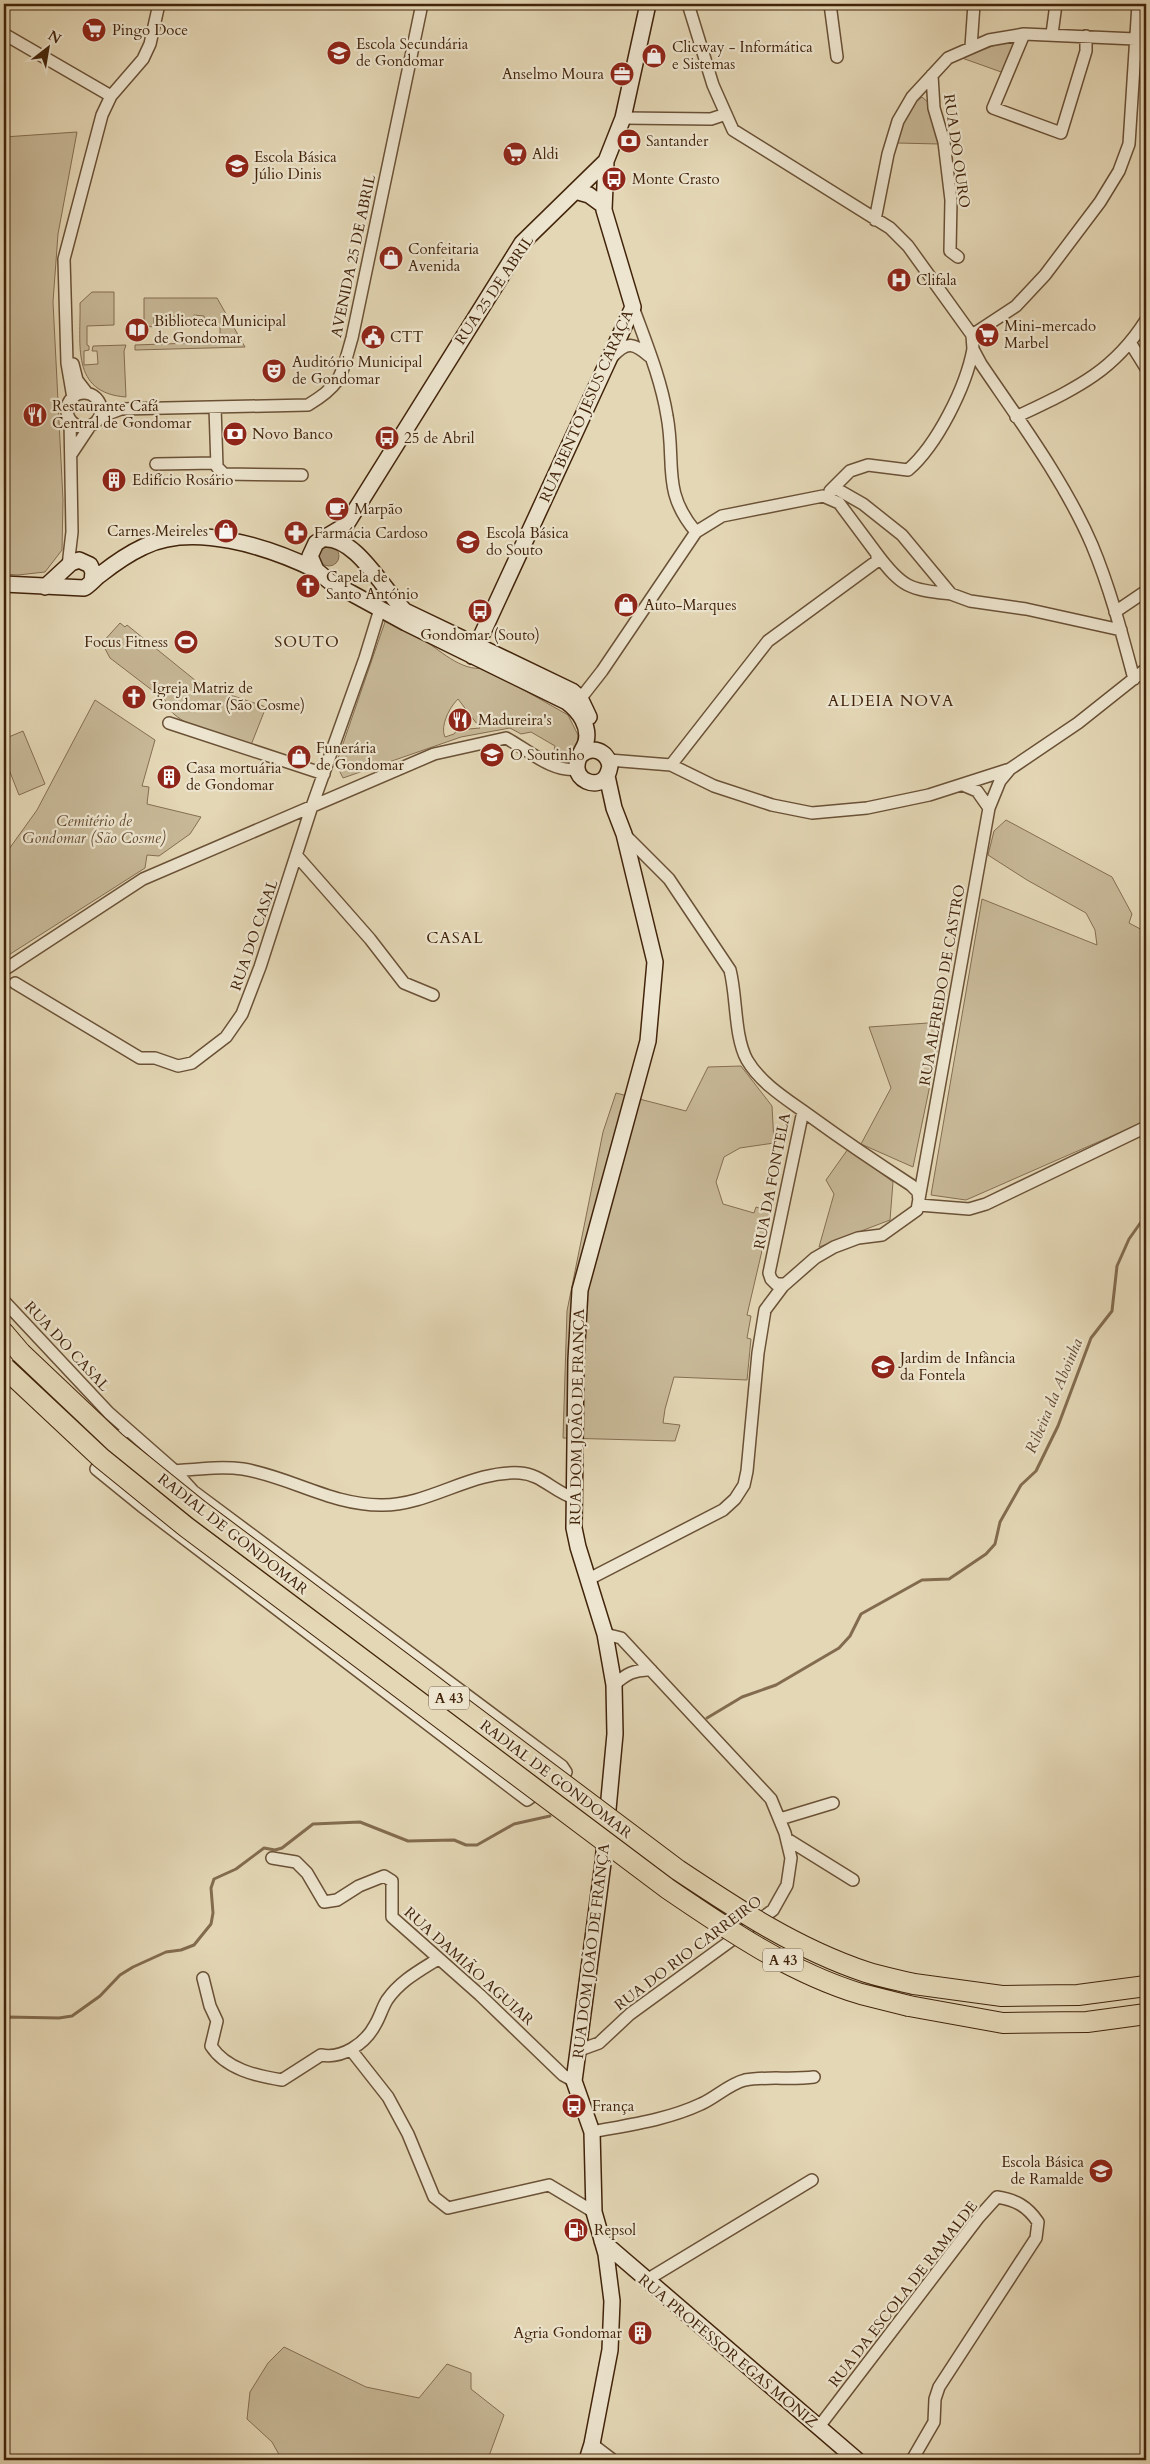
<svg xmlns="http://www.w3.org/2000/svg" width="1150" height="2464" font-family="Cardo,serif">
<rect width="100%" height="100%" fill="#e4d7b5"/>
<filter id="stains"><feTurbulence type="fractalNoise" baseFrequency=".004" numOctaves="4"/><feColorMatrix values="0 0 0 0 .2 0 0 0 0 .09 0 0 0 0 .02 0 0 0 .5 -.17"/></filter>
<radialGradient id="worn" r=".72"><stop offset=".6" stop-color="#630" stop-opacity="0"/><stop offset="1" stop-color="#630" stop-opacity=".3"/></radialGradient>
<path fill="#c8b998" stroke="#856e52" fill-rule="evenodd" d="M1020,41L1004,73L962,58L998,44Z
M922,97L930,104L939,144L897,143C902,125 906,108 922,97Z
M77,132L58,234L53,302L63,500L62,550L45,572L18,575L4,574V137Z
M92,292H114V325L87,326V345L89,346V350L84,351V365L98,364L97,351H92L93,346L126,345L124,351L126,397C70,393 81,344 80,303Z
M144,298H217L245,347L135,350V345L220,342V325H205L204,316L194,315L193,324L184,325L182,316H174L173,325H165L164,317H154V327L144,326Z
M386,619C397,625 409,631 420,638C440,649 460,672 485,668L568,715L578,735L577,746L570,753L553,754L555,746L531,732L521,734L510,728L461,737L343,778L336,764ZM458,699L480,728L457,730L454,734L445,737C440,726 449,708 458,699Z
M120,623L125,627L127,625L201,685L266,707L251,745C228,737 170,726 165,700L110,658L102,643Z
M95,700L155,740L142,786L149,787L147,804L201,817L190,834L159,856L147,855L145,868L4,958V856L37,810Z
M23,731L45,784L19,795L4,757V739Z
M1006,820L1112,877L1132,914L1129,923L1146,932V1121L966,1200L931,1195L982,899L1097,945L1095,930L1086,913L1027,880L988,855L994,831Z
M943,1022L913,1167L861,1144L891,1088L869,1027Z
M741,1066L772,1106L774,1143L740,1148L724,1157L716,1182L723,1204L754,1213L756,1207L771,1212L747,1315L751,1316L747,1338L751,1339L747,1380L674,1377L665,1409L663,1423L680,1425L675,1441L563,1438L567,1311L603,1132L616,1093L686,1111L708,1067Z
M848,1149L893,1182L890,1220L819,1247L834,1194L826,1180Z
M284,2347L366,2387L419,2398L447,2364L471,2373V2389L504,2415L489,2456L486,2460H282L272,2442L247,2419L250,2392L268,2363Z"/>
<path fill="#ad9a7b" stroke="#826b4e" d="M319 556a10 10 0 1 1 20 0a10 10 0 1 1-20 0Z"/>
<g fill="none" stroke-linecap="round" stroke-linejoin="round">
<path stroke="#826b4e" stroke-width="3" d="M707,1718L742,1697L776,1685L839,1648L850,1636L861,1614L922,1580L949,1579L986,1554L995,1544L1000,1522L1021,1485L1036,1471L1058,1426L1091,1338L1112,1311L1117,1266L1129,1239L1146,1215
M4,2020L7,2017L59,2018L72,2016L100,1996L120,1975L133,1967L166,1952L181,1950L194,1945L211,1924L213,1913L211,1888L214,1879L236,1869L264,1848L275,1850L282,1848L313,1824L360,1822L408,1841L454,1840L466,1845H477L514,1824L550,1816"/>
<defs>
<path id="street" d="M688,4L713,85L733,130L890,228L908,246L972,335L973,349L981,364C1019,420 1065,482 1092,545C1110,588 1122,634 1134,679
M830,4L837,57
M4,34L111,96
M1024,34L993,108L1061,133L1086,51V36
M1052,34L1056,4
M971,47L974,4
M932,75L934,108L944,142L951,200L950,251L958,257
M623,118L711,119L726,114
M875,220L888,154L898,121L912,97L948,58L989,40L1024,34L1135,39
M633,307C646,343 661,379 667,416C676,463 661,491 696,532
M972,335L1016,306L1045,275L1100,202L1119,171L1129,144L1138,4
M1131,344L1146,368
M613,356C627,341 634,343 649,356
M73,364L77,380L87,393
M67 410a17 17 0 1 1 34 0a17 17 0 1 1-34 0Z
M73,398L67,363L64,259L102,115L111,96L143,59L150,44L159,4
M215,407L217,467L224,474L302,475
M100,417L121,409L308,405C343,384 341,375 352,338L422,4
M1016,417C1072,390 1112,374 1146,320
M72,453L90,426
M156,464L217,463
M835,488L863,504L902,535L951,594L970,601L1026,609L1121,630
M830,491L850,471L868,465L908,470C937,445 966,387 973,349
M877,554C903,589 910,589 951,594
M68,566L72,532L70,420
M1115,612L1146,591
M573,701L584,694L602,671L696,532L722,516L823,496L839,503L877,554V561L768,641L671,765
M169,723L324,774
M609,760L671,765L714,786L772,805L812,813L867,808L929,795L1010,769L1078,723L1146,669
M963,785L977,791L989,808
M624,834L669,879L730,970C737,997 734,1036 747,1060C761,1084 788,1100 810,1116C843,1140 877,1163 911,1185L918,1192L919,1201
M297,856L370,939L404,983L433,995
M4,970L143,879L434,754L506,738C527,749 552,773 577,769
M15,983L140,1058H155L178,1066L192,1063L226,1037L242,1014L260,967L311,809L365,658L380,609
M919,1205L969,1209L986,1204L1146,1127
M785,1284H776L771,1279L769,1273L803,1111
M4,1301L109,1413L175,1471L193,1491L562,1766L566,1772L554,1781
M126,1429L96,1469L144,1508L527,1800L541,1790
M175,1471C198,1469 221,1466 243,1469C291,1477 333,1506 383,1505C430,1505 472,1470 520,1473C541,1474 554,1492 574,1498
M589,1579L723,1510L735,1499L744,1485L747,1471L758,1353L765,1310L783,1286L815,1258L834,1247L858,1238L882,1235L917,1210L989,808L1000,781L1010,769
M614,1685C626,1674 635,1669 651,1670
M780,1819L833,1803
M787,1839L853,1880
M272,1858L296,1862L307,1873L324,1902L337,1900L359,1886L384,1876L392,1881V1917L480,1995L563,2075L574,2081
M203,1978L210,2006L217,2021L211,2046C226,2069 256,2076 282,2080L321,2055C342,2059 365,2044 375,2025C380,2017 382,2008 387,2000C400,1981 419,1971 438,1959
M351,2050L388,2097L408,2134L434,2197L448,2208L549,2185L594,2212
M577,2051L599,2043L630,2014L773,1910L787,1885L791,1858L785,1833L771,1799L621,1638L605,1634
M592,2132C628,2125 667,2120 701,2104C715,2098 729,2084 745,2080C768,2076 791,2080 814,2077
M645,2281L812,2180
M818,2428L979,2217L997,2197C1016,2200 1027,2206 1038,2222L1036,2238L939,2387L935,2399L934,2422L912,2460
M592,2444L613,2460"/>
<path id="secondary" d="M575,191L589,195L604,206
M322,539C356,535 383,590 405,611L572,691L580,698L589,717
M4,584L84,588C90,585 95,578 101,574C115,563 128,554 143,547C193,522 269,547 316,570
M45,587L71,563L79,560L90,565L93,572L92,581
M472,656L633,307L604,210L606,161
M580,756C591,745 607,750 610,766C609,771 608,776 603,780C593,787 578,780 577,768C576,758 583,751 586,742C590,726 579,711 567,702L406,623L329,581L316,570L310,556L316,543L346,525L522,243L606,161L623,118L648,4
M602,2241L857,2460
M587,2460L592,2444L610,2350L612,2301L606,2254L594,2212L592,2132L574,2081L603,1863L615,1734L614,1685L605,1634L578,1547L574,1528L576,1360L580,1290L648,1041L655,962L624,834L614,808L607,776"/>
<path id="highway" d="M4,1333L21,1353
M914,1984L1002,1996L1078,1995L1146,1986
M909,2006L1003,2023L1087,2022L1146,2014"/>
</defs>
<use href="#street" stroke="#6a5136" stroke-width="14"/>
<use href="#secondary" stroke="#42240b" stroke-width="18"/>
<use href="#highway" stroke="#42240b" stroke-width="22"/>
<use href="#street" stroke="#ede5cf" stroke-width="11"/>
<use href="#secondary" stroke="#ede5cf" stroke-width="15"/>
<use href="#highway" stroke="#e4d7b5" stroke-width="20"/>
<defs>
<path id="highway-bridge" d="M21,1353L115,1442L199,1510L678,1870C738,1910 797,1949 866,1972C881,1977 898,1980 914,1984
M5,1368L101,1458L186,1527L668,1889C728,1930 791,1973 861,1994C877,1998 893,2002 909,2006"/>
</defs>
<use href="#highway-bridge" stroke="#42240b" stroke-width="22" stroke-linecap="butt"/>
<use href="#highway-bridge" stroke="#e4d7b5" stroke-width="20"/>
</g>
<defs>
<symbol id="supermarket-disc" viewBox="-11 -11 22 22"><circle r="9.5" fill="#8f2418" stroke="#ede5cf"/><path d="M-6-5.5h2.5l.6 2H6L4.5 2H-2.5L-4.4-4H-6ZM-1.5 3.2a1.3 1.3 0 1 0 .1 0ZM3 3.2a1.3 1.3 0 1 0 .1 0Z" fill="#fff"/></symbol>
<symbol id="school-disc" viewBox="-11 -11 22 22"><circle r="9.5" fill="#8f2418" stroke="#ede5cf"/><path d="M0-5L7-2L0 1L-7-2ZM-4 1L0 2.5L4 1V4Q0 6-4 4Z" fill="#fff"/></symbol>
<symbol id="shop-disc" viewBox="-11 -11 22 22"><circle r="9.5" fill="#8f2418" stroke="#ede5cf"/><path d="M-5-2.5h2.3a2.7 3.5 0 0 1 5.4 0H5L5.5 6h-11ZM-1.5-2.5h3a1.5 2.3 0 0 0-3 0Z" fill="#fff"/></symbol>
<symbol id="office-disc" viewBox="-11 -11 22 22"><circle r="9.5" fill="#8f2418" stroke="#ede5cf"/><path d="M-6-3h4V-5.5h4V-3h4V5H-6ZM-1-4.5V-3h2v-1.5ZM-6 0V1H6V0Z" fill="#fff"/></symbol>
<symbol id="bank-disc" viewBox="-11 -11 22 22"><circle r="9.5" fill="#8f2418" stroke="#ede5cf"/><path d="M-6-4H6V4H-6ZM0-2.3a2.3 2.3 0 1 0 0 4.6a2.3 2.3 0 1 0 0-4.6Z" fill="#fff"/></symbol>
<symbol id="bus-disc" viewBox="-11 -11 22 22"><circle r="9.5" fill="#8f2418" stroke="#ede5cf"/><path d="M-5-6H5V4H4V6H2V4H-2V6H-4V4H-5ZM-3.5-4V0h7V-4ZM-3.5 1.2v1.5H-2V1.2ZM2 1.2v1.5H3.5V1.2Z" fill="#fff"/></symbol>
<symbol id="hospital-disc" viewBox="-11 -11 22 22"><circle r="9.5" fill="#8f2418" stroke="#ede5cf"/><path d="M-5-5h3v3.5h4V-5h3V5h-3V1.5h-4V5h-3Z" fill="#fff"/></symbol>
<symbol id="library-disc" viewBox="-11 -11 22 22"><circle r="9.5" fill="#8f2418" stroke="#ede5cf"/><path d="M-6-4Q-3-5.5-.7-3.5V5Q-3 3-6 4ZM6-4Q3-5.5 .7-3.5V5Q3 3 6 4Z" fill="#fff"/></symbol>
<symbol id="civic-disc" viewBox="-11 -11 22 22"><circle r="9.5" fill="#8f2418" stroke="#ede5cf"/><path d="M-.6-6.5H3V-4.5H.6V-3L4-1V1h2V6H-6V1h2V-1L-.6-3ZM-1.2 2.5V6h2.4V2.5Z" fill="#fff"/></symbol>
<symbol id="theatre-disc" viewBox="-11 -11 22 22"><circle r="9.5" fill="#8f2418" stroke="#ede5cf"/><path d="M-5-5.5Q0-4 5-5.5V0Q5 5 0 6Q-5 5-5 0ZM-3.3-2.5H-1v1.5H-3.3ZM1-2.5H3.3v1.5H1ZM-2.8 1Q0 5.5 2.8 1Z" fill="#fff"/></symbol>
<symbol id="restaurant-disc" viewBox="-11 -11 22 22"><circle r="9.5" fill="#8f2418" stroke="#ede5cf"/><path d="M-5-6h1v4h1v-4h1v4h1v-4h1v5L-1.5 .5V6h-2V.5L-5-1ZM5-6V6H3V1.5H1.5Q1.5-4 5-6Z" fill="#fff"/></symbol>
<symbol id="building-disc" viewBox="-11 -11 22 22"><circle r="9.5" fill="#8f2418" stroke="#ede5cf"/><path d="M-4-6H4V6H1V3H-1V6H-4ZM-2.5-4.3h1.7v1.8h-1.7ZM.8-4.3h1.7v1.8H.8ZM-2.5-1h1.7V.8h-1.7ZM.8-1h1.7V.8H.8Z" fill="#fff"/></symbol>
<symbol id="cafe-disc" viewBox="-11 -11 22 22"><circle r="9.5" fill="#8f2418" stroke="#ede5cf"/><path d="M-5.5-4.5H6V0H3Q3 3.5 0 3.5H-2.5Q-5.5 3.5-5.5 0ZM3-3.2v2h1.7v-2ZM-6 4.5H4V6H-6Z" fill="#fff"/></symbol>
<symbol id="pharmacy-disc" viewBox="-11 -11 22 22"><circle r="9.5" fill="#8f2418" stroke="#ede5cf"/><path d="M-2-6h4v4h4v4h-4v4h-4v-4h-4v-4h4Z" fill="#fff"/></symbol>
<symbol id="church-disc" viewBox="-11 -11 22 22"><circle r="9.5" fill="#8f2418" stroke="#ede5cf"/><path d="M-1.2-6h2.4v3.5h3.3v2.4h-3.3V6h-2.4V-.1h-3.3v-2.4h3.3Z" fill="#fff"/></symbol>
<symbol id="stadium-disc" viewBox="-11 -11 22 22"><circle r="9.5" fill="#8f2418" stroke="#ede5cf"/><path d="M0-5a6.5 5 0 1 0 0 10a6.5 5 0 1 0 0-10ZM-3.5-1.8h7v3.6h-7Z" fill="#fff"/></symbol>
<symbol id="fuel-disc" viewBox="-11 -11 22 22"><circle r="9.5" fill="#8f2418" stroke="#ede5cf"/><path d="M-5.5-6h7V0h2V4h1.3V-2.5L3-4.5l.8-.8L6-3V5H2.5V1h-1V6h-7ZM-4.2-4.7v3.2H.2V-4.7Z" fill="#fff"/></symbol>
</defs>
<g fill-rule="evenodd">
<use href="#supermarket-disc" x="80" y="16" width="28" height="28"/>
<use href="#school-disc" x="325" y="39" width="28" height="28"/>
<use href="#shop-disc" x="640" y="42" width="28" height="28"/>
<use href="#office-disc" x="608" y="60" width="28" height="28"/>
<use href="#bank-disc" x="615" y="127" width="28" height="28"/>
<use href="#supermarket-disc" x="501" y="140" width="28" height="28"/>
<use href="#school-disc" x="223" y="152" width="28" height="28"/>
<use href="#bus-disc" x="600" y="165" width="28" height="28"/>
<use href="#shop-disc" x="377" y="244" width="28" height="28"/>
<use href="#hospital-disc" x="885" y="266" width="28" height="28"/>
<use href="#library-disc" x="123" y="316" width="28" height="28"/>
<use href="#supermarket-disc" x="973" y="321" width="28" height="28"/>
<use href="#civic-disc" x="359" y="323" width="28" height="28"/>
<use href="#theatre-disc" x="260" y="357" width="28" height="28"/>
<use href="#restaurant-disc" x="21" y="401" width="28" height="28"/>
<use href="#bank-disc" x="221" y="420" width="28" height="28"/>
<use href="#bus-disc" x="373" y="424" width="28" height="28"/>
<use href="#building-disc" x="100" y="466" width="28" height="28"/>
<use href="#cafe-disc" x="323" y="495" width="28" height="28"/>
<use href="#shop-disc" x="212" y="517" width="28" height="28"/>
<use href="#pharmacy-disc" x="282" y="519" width="28" height="28"/>
<use href="#school-disc" x="454" y="528" width="28" height="28"/>
<use href="#church-disc" x="294" y="572" width="28" height="28"/>
<use href="#shop-disc" x="612" y="591" width="28" height="28"/>
<use href="#bus-disc" x="466" y="597" width="28" height="28"/>
<use href="#stadium-disc" x="172" y="628" width="28" height="28"/>
<use href="#church-disc" x="120" y="683" width="28" height="28"/>
<use href="#restaurant-disc" x="446" y="706" width="28" height="28"/>
<use href="#school-disc" x="478" y="741" width="28" height="28"/>
<use href="#shop-disc" x="285" y="743" width="28" height="28"/>
<use href="#building-disc" x="155" y="763" width="28" height="28"/>
<use href="#school-disc" x="869" y="1353" width="28" height="28"/>
<use href="#bus-disc" x="560" y="2092" width="28" height="28"/>
<use href="#school-disc" x="1087" y="2157" width="28" height="28"/>
<use href="#fuel-disc" x="562" y="2216" width="28" height="28"/>
<use href="#building-disc" x="626" y="2319" width="28" height="28"/>
</g>
<g text-anchor="middle" dominant-baseline="central" stroke-width="4.5" stroke-linejoin="round" paint-order="stroke">
<g fill="#ede5cf" stroke="#755e46" stroke-width="1">
<rect x="429" y="1686.5" width="40" height="23" rx="4"/>
<rect x="763" y="1948.5" width="40" height="23" rx="4"/>
</g>
<g font-size="14" font-weight="bold" fill="#42240b">
<text x="449" y="1698">A 43</text>
<text x="783" y="1960">A 43</text>
</g>
<g font-size="15" fill="#42240b" stroke="#ede5cf" text-anchor="start">
<text x="112" y="30">Pingo Doce</text>
<text x="356" y="44">Escola Secundária<tspan x="356" dy="17">de Gondomar</tspan></text>
<text x="672" y="47">Clicway - Informática<tspan x="672" dy="17">e Sistemas</tspan></text>
<text x="604" y="74" text-anchor="end">Anselmo Moura</text>
<text x="646" y="141">Santander</text>
<text x="532" y="154">Aldi</text>
<text x="254" y="157">Escola Básica<tspan x="254" dy="17">Júlio Dinis</tspan></text>
<text x="632" y="179">Monte Crasto</text>
<text x="408" y="249">Confeitaria<tspan x="408" dy="17">Avenida</tspan></text>
<text x="916" y="280">Clifala</text>
<text x="154" y="321">Biblioteca Municipal<tspan x="154" dy="17">de Gondomar</tspan></text>
<text x="1004" y="326">Mini-mercado<tspan x="1004" dy="17">Marbel</tspan></text>
<text x="390" y="337">CTT</text>
<text x="292" y="362">Auditório Municipal<tspan x="292" dy="17">de Gondomar</tspan></text>
<text x="52" y="406">Restaurante Cafá<tspan x="52" dy="17">Central de Gondomar</tspan></text>
<text x="252" y="434">Novo Banco</text>
<text x="404" y="438">25 de Abril</text>
<text x="132" y="480">Edifício Rosário</text>
<text x="354" y="509">Marpão</text>
<text x="208" y="531" text-anchor="end">Carnes Meireles</text>
<text x="314" y="533">Farmácia Cardoso</text>
<text x="486" y="533">Escola Básica<tspan x="486" dy="17">do Souto</tspan></text>
<text x="326" y="577">Capela de<tspan x="326" dy="17">Santo António</tspan></text>
<text x="644" y="605">Auto-Marques</text>
<text x="480" y="635" text-anchor="middle">Gondomar (Souto)</text>
<text x="168" y="642" text-anchor="end">Focus Fitness</text>
<text x="152" y="688">Igreja Matriz de<tspan x="152" dy="17">Gondomar (São Cosme)</tspan></text>
<text x="478" y="720">Madureira's</text>
<text x="316" y="748">Funerária<tspan x="316" dy="17">de Gondomar</tspan></text>
<text x="510" y="755">O Soutinho</text>
<text x="186" y="768">Casa mortuária<tspan x="186" dy="17">de Gondomar</tspan></text>
<text x="900" y="1358">Jardim de Infância<tspan x="900" dy="17">da Fontela</tspan></text>
<text x="592" y="2106">França</text>
<text x="1084" y="2162" text-anchor="end">Escola Básica<tspan x="1084" dy="17">de Ramalde</tspan></text>
<text x="594" y="2230">Repsol</text>
<text x="622" y="2333" text-anchor="end">Agria Gondomar</text>
</g>
<g font-size="15" fill="#42240b" stroke="#ede5cf">
<text transform="translate(957 151) rotate(82)">RUA DO OURO</text>
<text transform="translate(353 256) rotate(-78)">AVENIDA 25 DE ABRIL</text>
<text transform="translate(494 290) rotate(-56)">RUA 25 DE ABRIL</text>
<text transform="translate(586 406) rotate(-66)">RUA BENTO JESUS CARAÇA</text>
<text transform="translate(254 935) rotate(-71)">RUA DO CASAL</text>
<text transform="translate(942 985) rotate(-80)">RUA ALFREDO DE CASTRO</text>
<text transform="translate(772 1181) rotate(-79)">RUA DA FONTELA</text>
<text transform="translate(67 1346) rotate(47)">RUA DO CASAL</text>
<text transform="translate(577 1417) rotate(-89)">RUA DOM JOÃO DE FRANÇA</text>
<text transform="translate(233 1534) rotate(38)">RADIAL DE GONDOMAR</text>
<text transform="translate(556 1779) rotate(37)">RADIAL DE GONDOMAR</text>
<text transform="translate(591 1951) rotate(-83)">RUA DOM JOÃO DE FRANÇA</text>
<text transform="translate(688 1953) rotate(-37)">RUA DO RIO CARREIRO</text>
<text transform="translate(469 1966) rotate(42)">RUA DAMIÃO AGUIAR</text>
<text transform="translate(903 2294) rotate(-52)">RUA DA ESCOLA DE RAMALDE</text>
<text transform="translate(728 2351) rotate(40)">RUA PROFESSOR EGAS MONIZ</text>
</g>
<g font-size="15" font-style="italic" fill="#64492e" stroke="#ede5cf">
<text x="94" y="821">Cemitério de<tspan x="94" dy="17">Gondomar (São Cosme)</tspan></text>
</g>
<g font-size="16" letter-spacing="1" fill="#42240b" stroke="#ede5cf">
<text x="307" y="642">SOUTO</text>
<text x="891" y="701">ALDEIA NOVA</text>
<text x="455" y="938">CASAL</text>
</g>
<g font-size="16" font-style="italic" fill="#62472d" stroke="#ede5cf">
<text transform="translate(1054 1396) rotate(-67)">Ribeira da Aboinha</text>
</g>
</g>
<rect width="1150" height="2464" fill="none" stroke="#e4d7b5" stroke-width="20"/>
<rect x="5" y="5" width="1140" height="2454" fill="none" stroke="#42240b" stroke-width="2.5"/>
<rect x="10" y="10" width="1130" height="2444" fill="none" stroke="#42240b"/>
<g transform="translate(48 48) rotate(31)" stroke="#ede5cf" stroke-width="4" paint-order="stroke">
<path d="M0-4L9 19L0 12L-9 19Z" fill="#42240b"/>
<text y="-8" font-size="14" font-weight="bold" text-anchor="middle" fill="#42240b">N</text>
</g>
<rect width="100%" height="100%" filter="url(#stains)"/>
<rect width="100%" height="100%" fill="url(#worn)"/>
</svg>
